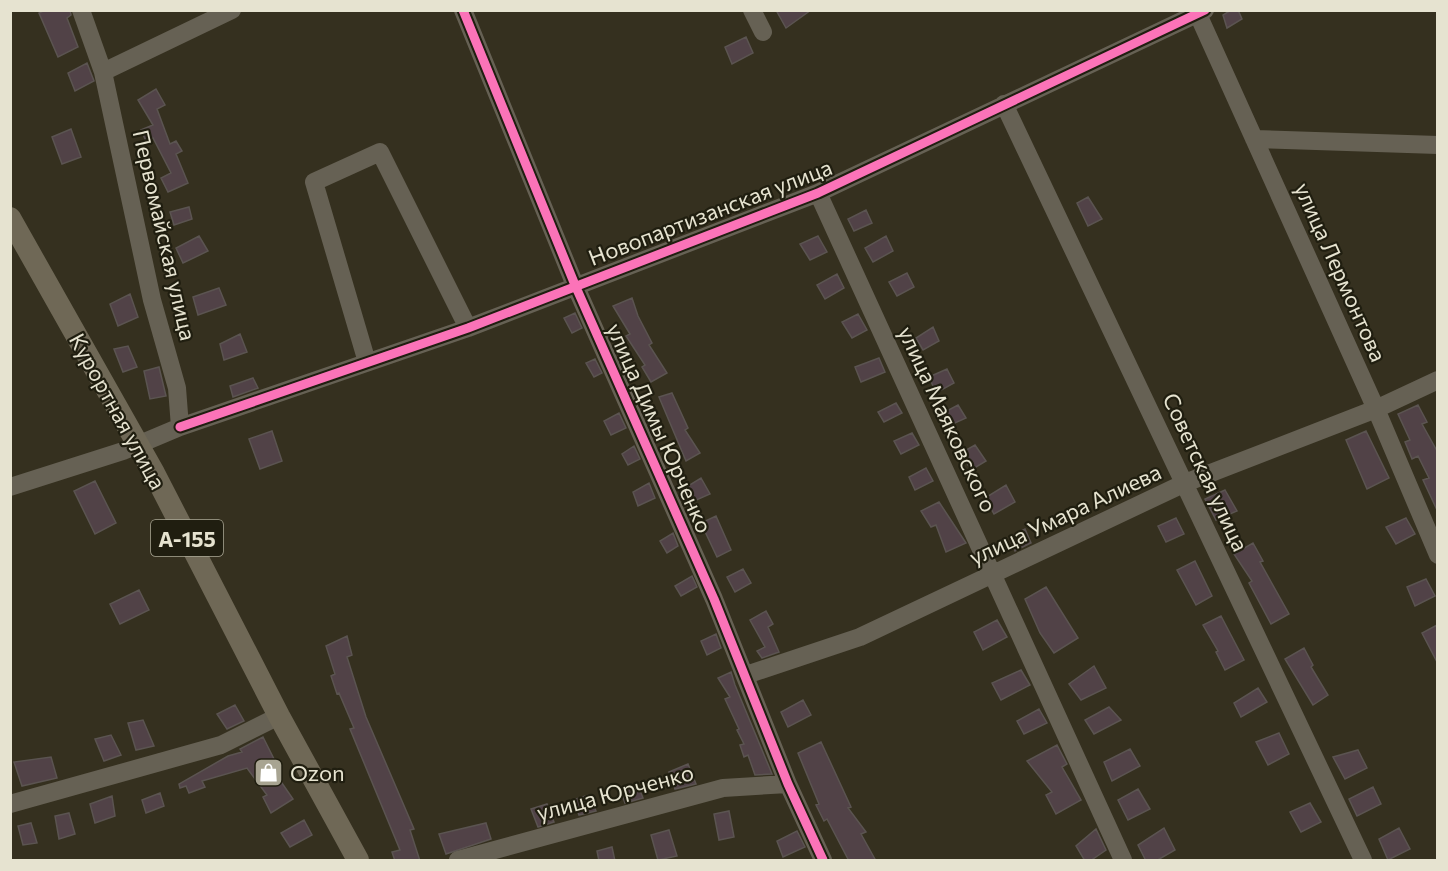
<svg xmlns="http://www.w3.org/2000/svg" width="1448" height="871" font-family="Commissioner,sans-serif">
<rect width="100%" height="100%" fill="#35301f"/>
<path fill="#514247" stroke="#5b5451" stroke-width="1.5" d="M45,10H70L71,15L67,18L78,47L58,57L39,13Z
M776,10H811L786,28Z
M1231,10H1238L1242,19L1227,28L1223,15Z
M746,37L753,53L732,64L725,47Z
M87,63L94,81L75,91L68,73Z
M156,89L165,105L157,109L170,144L176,141L182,151L176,154L188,183L168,192L161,178L171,173L153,138L146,141L141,130L153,125L138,100Z
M71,129L81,157L62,164L52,137Z
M1088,197L1102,219L1088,226L1077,203Z
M189,207L192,219L174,225L170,212Z
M866,210L872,223L854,231L848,219Z
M199,236L208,251L183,263L176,248Z
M818,236L827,252L810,260L800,244Z
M886,236L893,251L873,262L865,248Z
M907,273L914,287L897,296L889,282Z
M837,274L844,288L825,299L817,285Z
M219,288L226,305L198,315L193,297Z
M130,294L138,317L118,326L110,304Z
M632,298L638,316L652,343L649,345L667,373L651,382L642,367L645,365L626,336L630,334L613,306Z
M575,313L582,328L572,333L564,318Z
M858,314L867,330L852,338L842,322Z
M933,327L939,341L923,350L916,338Z
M240,334L247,352L224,360L220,344Z
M128,346L137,367L123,372L114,349Z
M879,358L885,372L861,382L855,367Z
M595,359L602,373L594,377L586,363Z
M159,367L166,396L150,399L144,371Z
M947,369L954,383L936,393L929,377Z
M253,378L258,388L233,397L230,386Z
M672,393L688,428L685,430L700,453L686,461L659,397Z
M896,403L902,413L884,422L878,412Z
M958,405L966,418L946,427L941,414Z
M1418,405L1427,422L1422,424L1437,451V510L1423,480L1429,478L1418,456L1412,459L1405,442L1410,440L1398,414Z
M619,413L626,428L611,435L604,421Z
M272,431L282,461L260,469L249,439Z
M1366,431L1389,478L1367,489L1346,440Z
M912,433L919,445L901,454L894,441Z
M975,445L986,461L971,470L961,453Z
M634,446L640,459L628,465L622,454Z
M926,468L933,481L915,490L909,477Z
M701,478L710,494L694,501L688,486Z
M95,481L116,523L95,534L74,491Z
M649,483L655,498L638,506L633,492Z
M1006,485L1015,502L994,514L985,498Z
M1225,490L1237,511L1216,520L1205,499Z
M939,502L966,543L946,552L936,525L931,527L921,511Z
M716,516L731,550L717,557L701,523Z
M1176,518L1184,534L1166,542L1158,526Z
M1406,518L1415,534L1396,544L1386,527Z
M1025,529L1031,543L1015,551L1009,537Z
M673,533L678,546L667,553L660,541Z
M1253,543L1263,561L1260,562L1289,614L1271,624L1249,583L1252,581L1234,554Z
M1195,561L1212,596L1196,605L1177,570Z
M743,569L751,583L735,592L727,577Z
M692,576L697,587L681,596L675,586Z
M1426,579L1435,596L1415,606L1407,587Z
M1046,587L1078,638L1054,653L1040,633L1025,599Z
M139,590L149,610L120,624L110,604Z
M766,611L773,624L768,627L779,652L762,658L757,651L765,647L750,620Z
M1221,616L1244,660L1225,670L1216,652L1218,651L1203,625Z
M997,620L1007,637L983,650L974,632Z
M1437,625V662L1422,633Z
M716,634L721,648L707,655L701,641Z
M347,636L352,655L347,657L366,717L414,829L410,830L420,861H395L392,852L400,850L350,729L354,728L339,693L337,694L331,676L335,674L326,646Z
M1304,648L1313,665L1311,667L1328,695L1313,705L1285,659Z
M1094,666L1106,688L1081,700L1069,684Z
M1021,670L1030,685L1001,700L992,683Z
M731,672L735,685L772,774L755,775L748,755L744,757L740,745L744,744L737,730L739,729L725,699L730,697L718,678Z
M1258,688L1267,702L1241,717L1234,703Z
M803,700L811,715L788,727L781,712Z
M235,705L244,721L227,729L217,714Z
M1109,707L1121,720L1094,734L1085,720Z
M1039,709L1047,723L1024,734L1017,721Z
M143,720L154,746L136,750L128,723Z
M1279,733L1289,754L1268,765L1256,742Z
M111,735L121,755L104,761L95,739Z
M263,737L280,771L275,773L293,799L271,813L263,797L267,795L247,768L202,781L205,787L189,793L186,786L180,788L179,784L228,756L242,752L240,749Z
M821,742L851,807L848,808L866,832L861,834L876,861H849L827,819L824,821L816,805L819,804L798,753Z
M1057,745L1067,764L1062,767L1081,800L1056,814L1046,795L1052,792L1027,761Z
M1130,749L1140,766L1112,781L1104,762Z
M1358,750L1367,768L1345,779L1333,757Z
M51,757L57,778L22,786L14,762Z
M688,764L696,784L675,789L669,772Z
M638,786L643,798L625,803L620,789Z
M1373,787L1381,804L1357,816L1349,799Z
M1138,789L1150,809L1128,820L1118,800Z
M160,793L164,806L146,813L142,800Z
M589,795L596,811L579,815L573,800Z
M112,796L115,816L95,823L90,804Z
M1310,803L1321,822L1301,832L1290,812Z
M547,804L554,822L538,827L531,809Z
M729,811L734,837L719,840L714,814Z
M69,813L75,834L59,839L55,816Z
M304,820L312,835L290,847L281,833Z
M31,823L37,843L23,845L18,826Z
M486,823L491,839L446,854L439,834Z
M1164,828L1175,850L1156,861H1146L1138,845Z
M1399,828L1410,849L1388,860L1379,839Z
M1096,829L1106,850L1090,861H1085L1076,846Z
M669,830L677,856L658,860L651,835Z
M797,831L805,847L783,857L777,841Z
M612,847L615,861H599L597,851Z"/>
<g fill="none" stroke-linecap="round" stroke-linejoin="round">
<path stroke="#666154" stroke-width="18" d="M463,10L575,285L714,599L788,784L823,860
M752,10L763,32
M1196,10L1376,409L1438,555
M103,72L232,10
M1004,104L1363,860
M1254,139L1438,145
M818,193L1123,860
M367,362L314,182L380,152L468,328
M180,427L468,328L818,193L1205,10
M10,487L123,451L180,427L177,388L152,300L103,72L81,10
M746,675L860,637L1185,483L1376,409L1438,380
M10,804L221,745L279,716
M458,860L723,788L788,784"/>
<path stroke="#6f6856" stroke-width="22" d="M10,218L154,473L279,716L358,860"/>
<defs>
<path id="cycleway" d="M463,10L575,285L714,599L788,784L823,860
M180,427L468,328L818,193L1205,10"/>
</defs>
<use href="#cycleway" stroke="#201e10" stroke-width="13"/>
<use href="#cycleway" stroke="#fb73b8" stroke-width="9"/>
</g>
<defs>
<symbol id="shop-square" viewBox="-11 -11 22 22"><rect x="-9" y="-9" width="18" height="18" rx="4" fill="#a8a492" stroke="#201e10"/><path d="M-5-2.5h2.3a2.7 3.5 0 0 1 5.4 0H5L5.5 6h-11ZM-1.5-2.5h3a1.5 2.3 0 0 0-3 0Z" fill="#fff"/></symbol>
</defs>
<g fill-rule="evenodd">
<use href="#shop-square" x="252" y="756" width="33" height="33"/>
</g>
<g text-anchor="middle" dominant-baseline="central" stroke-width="4.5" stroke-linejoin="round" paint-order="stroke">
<rect fill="#201e10" stroke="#aba896" stroke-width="1.5" x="151" y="520" width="72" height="36" rx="4.5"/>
<g font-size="21" font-weight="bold" fill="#e6e3d0">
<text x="187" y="538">А-155</text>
</g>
<g font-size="22" fill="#e6e3d0" stroke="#201e10">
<text transform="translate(710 212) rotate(-21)">Новопартизанская улица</text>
<text transform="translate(165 235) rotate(77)">Первомайская улица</text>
<text transform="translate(1341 272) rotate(66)">улица Лермонтова</text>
<text transform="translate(118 411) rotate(61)">Курортная улица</text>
<text transform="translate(948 419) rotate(65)">улица Маяковского</text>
<text transform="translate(660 428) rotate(66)">улица Димы Юрченко</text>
<text transform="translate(1206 472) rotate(65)">Советская улица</text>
<text transform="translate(1065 514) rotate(-25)">улица Умара Алиева</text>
<text transform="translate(615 792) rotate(-15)">улица Юрченко</text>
</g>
<g font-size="22" fill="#e6e3d0" stroke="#201e10" text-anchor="start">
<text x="290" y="772">Ozon</text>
</g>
</g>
<rect width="1448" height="871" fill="none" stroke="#e6e3d0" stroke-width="24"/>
</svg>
